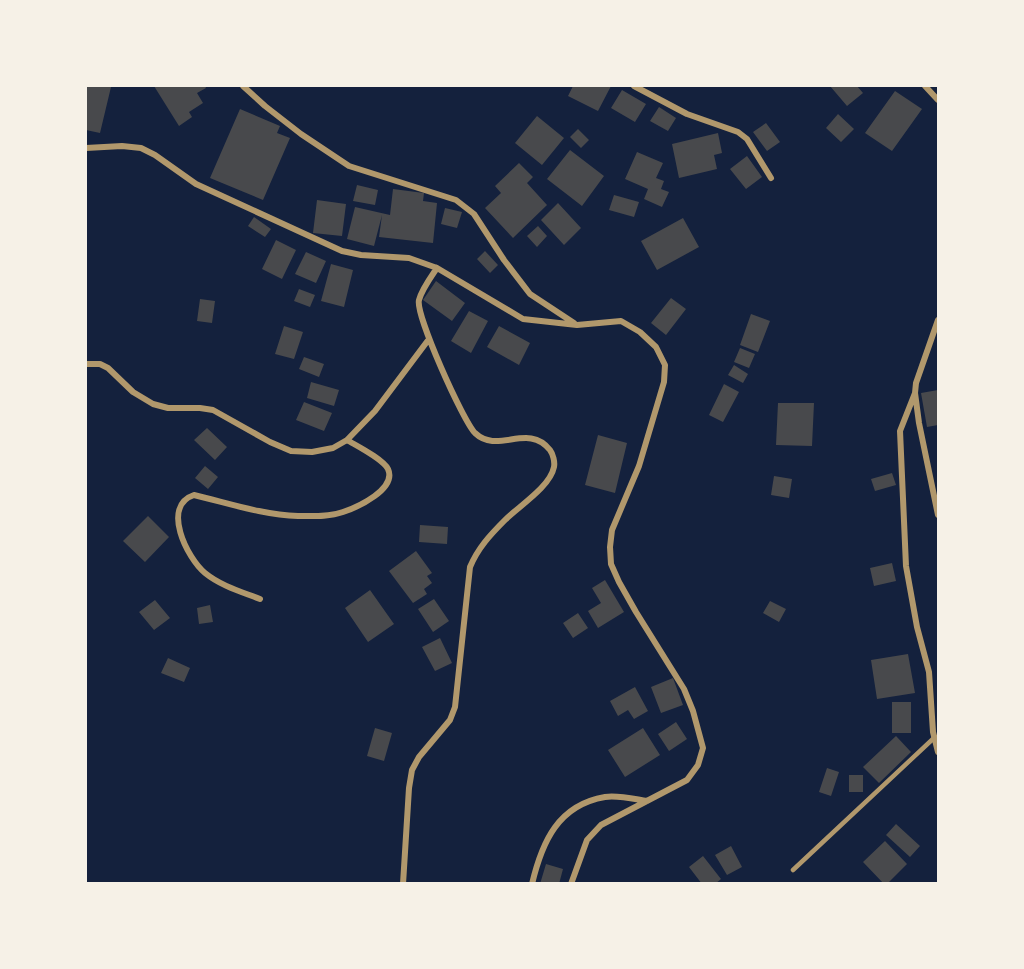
<svg xmlns="http://www.w3.org/2000/svg" width="1024" height="969" font-family="'Golos Text',sans-serif">
<rect width="100%" height="100%" fill="#14213d"/>
<path fill="#48494c" d="M86,86L111,87L100,133L86,130Z
M154,86H205L206,88L197,93L203,103L189,112L192,117L179,126Z
M573,86H611L598,111L568,96Z
M830,86H857L863,93L847,106Z
M622,90L646,104L635,122L611,108Z
M895,91L922,109L892,151L865,133Z
M659,107L676,118L668,131L650,121Z
M240,109L280,126L277,133L290,138L263,200L210,178Z
M838,114L854,129L841,142L826,128Z
M537,116L564,138L542,165L515,143Z
M766,123L780,142L767,151L753,132Z
M578,129L589,140L581,148L570,137Z
M718,133L722,153L714,155L717,169L679,178L672,144Z
M570,150L604,176L582,206L547,179Z
M637,152L663,163L656,178L664,181L661,189L669,192L662,207L644,199L648,189L625,179Z
M747,156L762,177L746,189L730,169Z
M519,163L533,177L527,183L547,205L513,238L485,208L501,193L495,186Z
M357,185L378,190L375,205L353,201Z
M393,189L424,193L423,201L437,203L433,243L379,237L382,215L374,246L347,239L355,207L390,215Z
M614,195L639,202L634,217L609,210Z
M317,200L346,204L342,236L313,233Z
M558,203L581,228L564,245L541,220Z
M445,208L462,212L457,228L441,224Z
M254,217L271,229L265,237L248,226Z
M683,218L699,247L657,270L641,241Z
M538,226L547,236L537,247L527,236Z
M276,240L296,250L282,279L262,269Z
M485,251L498,265L490,273L477,259Z
M306,252L326,261L316,283L295,274Z
M331,264L353,270L344,307L321,301Z
M436,281L465,303L452,321L423,300Z
M299,289L315,295L310,307L294,301Z
M671,298L686,309L666,335L651,323Z
M200,299L215,301L212,323L197,321Z
M469,311L488,321L471,353L451,341Z
M751,314L770,321L758,352L740,345Z
M284,326L303,332L294,359L275,354Z
M499,326L530,343L519,365L487,347Z
M740,348L755,354L749,368L734,362Z
M304,357L324,364L319,377L299,369Z
M734,365L748,374L743,383L728,375Z
M311,382L339,390L334,406L307,398Z
M724,384L739,392L723,422L709,415Z
M938,390V425L927,427L921,393Z
M304,402L332,413L324,431L296,420Z
M778,403H814L812,446L776,445Z
M207,428L227,447L215,460L194,440Z
M598,435L627,443L615,493L585,485Z
M205,466L218,477L208,489L195,478Z
M892,473L896,485L875,491L871,479Z
M774,476L792,479L789,498L771,495Z
M148,516L169,537L145,562L123,541Z
M420,525L448,527L447,544L419,542Z
M416,551L432,573L427,576L432,583L424,589L427,594L413,603L389,571Z
M892,563L896,581L874,586L870,568Z
M605,580L624,612L598,628L588,611L601,603L592,588Z
M370,590L394,624L368,642L345,608Z
M434,599L449,621L433,632L418,609Z
M155,600L170,618L154,630L139,612Z
M770,601L786,609L779,622L763,613Z
M210,605L213,622L199,624L197,608Z
M578,613L588,628L573,638L563,623Z
M440,638L452,663L435,671L422,647Z
M908,654L915,693L877,699L871,660Z
M168,658L190,668L184,682L161,673Z
M673,678L683,705L661,713L651,687Z
M635,687L648,711L634,719L628,710L618,716L610,701Z
M892,702H911V733H892Z
M676,722L687,739L669,751L658,734Z
M375,728L392,733L384,761L367,756Z
M643,728L660,755L625,777L608,750Z
M896,736L911,752L879,783L863,767Z
M827,768L839,772L831,796L819,792Z
M849,775H863V792H849Z
M896,824L920,846L910,857L886,835Z
M885,841L907,864L887,884H884L863,862Z
M731,846L742,867L727,875L715,855Z
M703,856L721,879L715,884H702L689,867Z
M546,864L563,869L559,884H540Z"/>
<g fill="none" stroke-linecap="round" stroke-linejoin="round">
<path stroke="#b1986c" stroke-width="4.5" d="M793,870L935,737"/>
<path stroke="#b1986c" stroke-width="6" d="M243,86L265,106L301,134L349,166L456,200L474,214L504,260L530,294L574,323
M634,86L687,114L738,132L747,139L771,178
M925,86L938,100
M86,148L122,146L141,148L155,155L196,184L342,251L361,255L409,258L437,268L523,319L577,325L621,321L640,332L656,347L665,365L664,382L639,466L612,530L610,547L611,564L619,582L636,612L684,689L693,711L703,748L698,765L687,780L601,825L587,840L571,884
M938,320L916,383L915,393L919,423L938,515
M86,364H100L108,368L133,392L153,404L168,408H200L213,410L270,442L291,451L312,452L333,448L347,440L375,411L429,339
M915,393L900,431L906,566L917,627L929,672L933,732L938,752
M260,599C242,592 221,586 205,573C187,558 161,506 194,495C228,503 263,515 298,516C312,516 329,517 343,512C358,507 397,489 388,469C383,459 357,446 347,440
M403,884L409,788L412,770L419,757L450,720L455,707L470,567C478,548 490,535 505,520C519,506 550,487 554,467C555,462 553,454 550,450C528,422 498,455 475,433C463,421 415,314 419,300C422,289 431,277 437,268
M532,884C542,842 558,805 605,797C618,795 634,799 647,801"/>
</g>
<rect width="1024" height="969" fill="none" stroke="#f6f1e7" stroke-width="174"/>
</svg>
